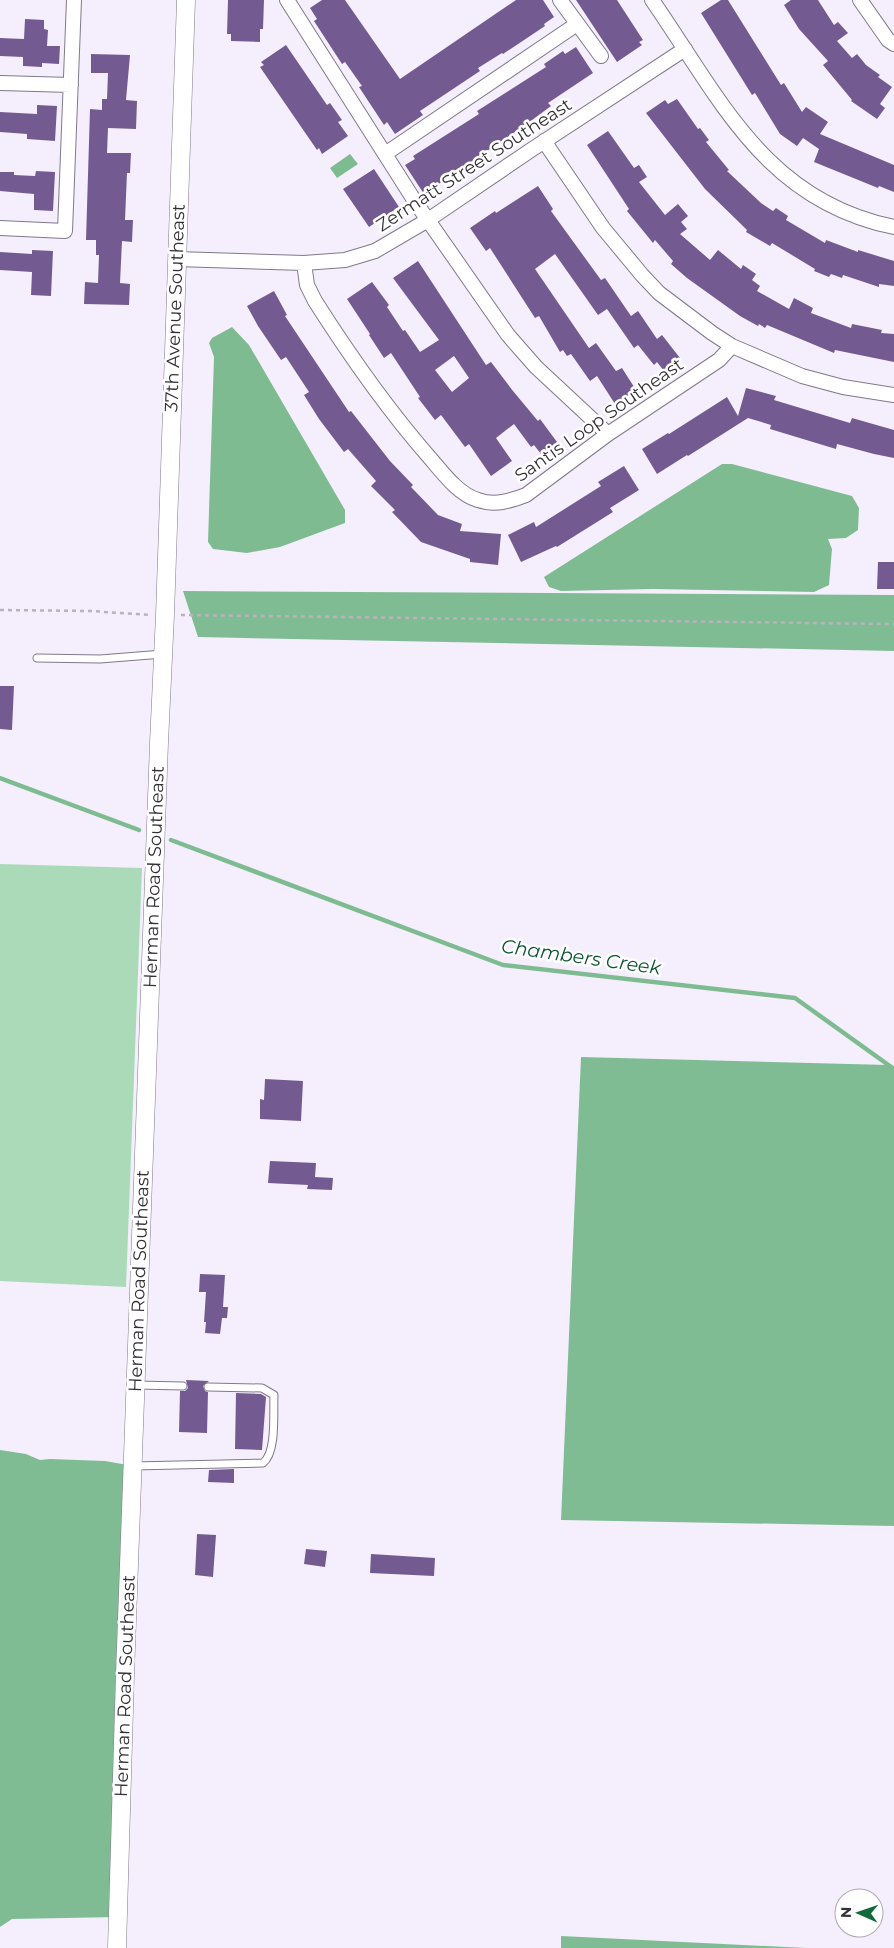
<svg xmlns="http://www.w3.org/2000/svg" width="894" height="1948" font-family="Montserrat,sans-serif">
<rect width="100%" height="100%" fill="#f5effd"/>
<path fill="#aadab8" d="M0,864L142,868L126,1287L0,1281Z"/>
<path fill="#80bc93" d="M183,591L894,595V651L198,637Z
M581,1057L888,1065L894,1069V1526L561,1520Z
M0,1450L26,1454L40,1460L50,1459L105,1461L133,1466L118,1917L12,1919L0,1927Z
M561,1936L806,1948H561Z"/>
<path fill="#7fbb91" d="M350,154L358,164L337,178L330,168Z
M232,327L249,345L345,510V523L280,547L247,553L213,549L208,542L214,357L209,343L212,338Z
M722,464H732L852,496L859,508L858,530L846,538L828,539L832,549L829,585L814,592L653,589L561,591L549,587L544,577Z"/>
<g fill="none" stroke-linecap="round" stroke-linejoin="round">
<path stroke="#7fbb91" stroke-width="4.5" d="M0,778L139,830
M171,840L503,965L795,998L894,1069"/>
</g>
<path fill="#735b91" fill-rule="evenodd" d="M228,0H264L263,29H260V42L231,41V34H227Z
M322,0H345L400,79L516,0H543L554,17L544,24L545,26L503,54L502,53L478,68L480,71L420,111L423,115L395,134L387,122L384,125L359,87L362,86L345,62L342,64L314,21L317,19L310,8Z
M576,0H617L643,40L639,42L642,45L617,62Z
M721,0H728L781,85L784,83L802,112L806,107L828,122L820,134L894,165V192L879,186L878,188L814,162L819,149L803,138L797,146L780,134L755,93L752,95L701,13Z
M791,0H818L834,25L838,22L848,33L837,41L852,58L857,54L866,65L880,75L878,77L892,87L880,104L885,108L877,119L851,101L852,100L823,65L828,61L799,29L784,5Z
M25,19L44,20V29L48,30L47,46H60L59,64L42,63V67L23,66V57L0,56V38L24,39Z
M286,45L327,105L330,103L342,120L338,122L348,136L322,154L319,148L317,150L260,67L264,65L261,62Z
M576,47L593,73L548,103L551,106L528,123L424,194L405,165L415,159L413,156L479,114L477,111L546,67L544,64L563,51L565,54Z
M91,54L130,55L126,100L137,101L136,129L108,128L107,153H131L130,173H127L125,220H133L132,242L122,241L120,283L130,284L129,305L84,304L85,282L98,283L99,255H96V240H86L90,109L102,110V99H107L108,73H91Z
M677,99L698,129L700,128L709,140L706,142L729,170L727,171L761,203L773,211L776,208L788,216L786,220L825,243L826,240L858,252V250L894,261V286L879,284V287L843,275L842,278L831,274L829,277L814,271L815,269L772,243L770,246L746,232L747,230L705,189L646,113L665,100L668,104Z
M37,105L57,106L55,141L27,139V134L0,132V112L37,114Z
M608,131L634,168L639,165L647,177L639,182L665,215L678,204L688,216L681,222L687,229L680,234L710,260L718,250L741,269L743,265L756,274L752,280L760,286L757,291L789,309L794,298L813,308L811,313L851,328L852,324L882,330L881,333L894,334V362L835,350L834,353L767,325L765,328L759,324L758,326L740,316L687,278L671,264L673,261L655,240L653,243L627,211L629,209L587,145Z
M374,169L399,207L369,227L343,189Z
M36,171L55,172L53,211L34,210V194L0,191V172H14V175L35,176Z
M538,186L553,209L551,211L601,280L605,278L631,316L638,311L657,339L662,335L680,358L664,371L657,362L654,365L638,345L634,348L607,309L598,315L555,254L535,269L589,348L596,343L616,371L622,368L636,390L615,404L597,376L590,381L571,354L567,356L563,350L560,352L539,316L535,318L490,248L486,251L470,228L495,211L496,213Z
M32,250L53,251L51,296L31,295L32,272L0,270V252L32,254Z
M418,261L486,365L491,362L513,391L538,421L540,419L557,442L541,454L534,445L531,447L514,424L496,438L512,461L491,476L469,444L465,447L441,415L435,420L418,398L420,397L391,353L384,358L369,335L370,334L347,299L372,282L389,305L387,307L403,331L405,330L420,352L439,340L393,278ZM454,356L469,378L452,392L435,370Z
M274,291L287,315L285,316L349,412L351,411L390,461L413,485L411,487L438,515L462,524L460,531L501,534L498,565L470,562V559L421,542L392,512L395,510L371,486L376,481L348,449L344,452L319,419L304,395L309,392L286,357L281,360L258,326L247,306Z
M746,388L776,396L774,400L850,423L852,418L894,430V458L874,454L837,444L836,449L770,429L771,425L748,418L688,456L687,455L657,474L642,449L668,433L669,434L727,397L738,416Z
M624,466L639,490L610,508L613,512L557,547L556,546L521,562L508,535L534,522L536,527L601,486L598,482Z
M878,562H894V589H877Z
M0,686H14L12,730L0,729Z
M265,1079L303,1081L301,1121L260,1119V1099L264,1100Z
M270,1161L316,1163L315,1177L333,1178L332,1190L307,1189L308,1185L268,1183Z
M200,1274L225,1275L223,1307H228L227,1318H222L220,1334L205,1333L206,1322H204L206,1292H199Z
M186,1380L209,1381L203,1386L205,1391L208,1392L207,1433L179,1432L180,1391H185L188,1388Z
M236,1393L261,1394L266,1397L262,1450L235,1449Z
M234,1469V1483L208,1482L209,1470Z
M197,1534L216,1535L213,1577L195,1575Z
M306,1549L327,1551L325,1567L304,1564Z
M371,1554L435,1558L434,1576L370,1573Z"/>
<g fill="none" stroke-linecap="round" stroke-linejoin="round">
<defs>
<path id="service" d="M37,658L100,659L163,654
M136,1385L183,1386
M133,1466L263,1463C277,1452 273,1413 274,1395L262,1388L208,1387"/>
<path id="minor" d="M287,0L416,203L508,335L536,367L608,434
M560,0L601,56
M652,0C720,98 765,201 894,227
M860,0L888,40L894,44
M0,83L71,85
M544,141L603,228L642,275L659,293L712,333L732,346L802,376L843,387L894,395
M385,154L577,24
M0,228L65,231L74,0
M176,259L304,263L345,260L375,251L428,220L531,150L685,49
M304,263L307,285L315,301C350,356 387,409 430,458C443,473 458,494 478,500C495,506 510,501 526,495L608,434L719,360L732,346"/>
<path id="tertiary" d="M117,1948L125,1674L159,743L165,615L186,0"/>
</defs>
<use href="#service" stroke="#807989" stroke-width="9"/>
<use href="#minor" stroke="#807989" stroke-width="16"/>
<use href="#tertiary" stroke="#807989" stroke-width="19"/>
<path stroke="#b9b3bf" stroke-width="2.5" stroke-dasharray="4 4" stroke-linecap="butt" d="M0,610L91,611L150,615
M181,615L894,624"/>
<use href="#service" stroke="#fff" stroke-width="7"/>
<use href="#minor" stroke="#fff" stroke-width="14"/>
<use href="#tertiary" stroke="#fff" stroke-width="18"/>
</g>
<g text-anchor="middle" dominant-baseline="central" stroke-width="5" stroke-linejoin="round" paint-order="stroke">
<g font-size="18" fill="#333037" stroke="#fff">
<text transform="translate(474 165) rotate(-33)">Zermatt Street Southeast</text>
<text transform="translate(175 308) rotate(-88)">37th Avenue Southeast</text>
<text transform="translate(599 420) rotate(-35)">Santis Loop Southeast</text>
<text transform="translate(154 877) rotate(-88)">Herman Road Southeast</text>
<text transform="translate(139 1281) rotate(-88)">Herman Road Southeast</text>
<text transform="translate(125 1686) rotate(-88)">Herman Road Southeast</text>
</g>
<g font-size="19" font-style="italic" fill="#0d552e" stroke="#fff">
<text transform="translate(581 957) rotate(8)">Chambers Creek</text>
</g>
</g>
<g transform="translate(859 1913) rotate(272)"><circle r="24" fill="#ffffff" stroke="#adacaf"/>
<path d="M0-4L9 19L0 12L-9 19Z" fill="#156a3c"/>
<text y="-8" font-size="14" font-weight="bold" text-anchor="middle" fill="#333037">N</text>
</g>
</svg>
